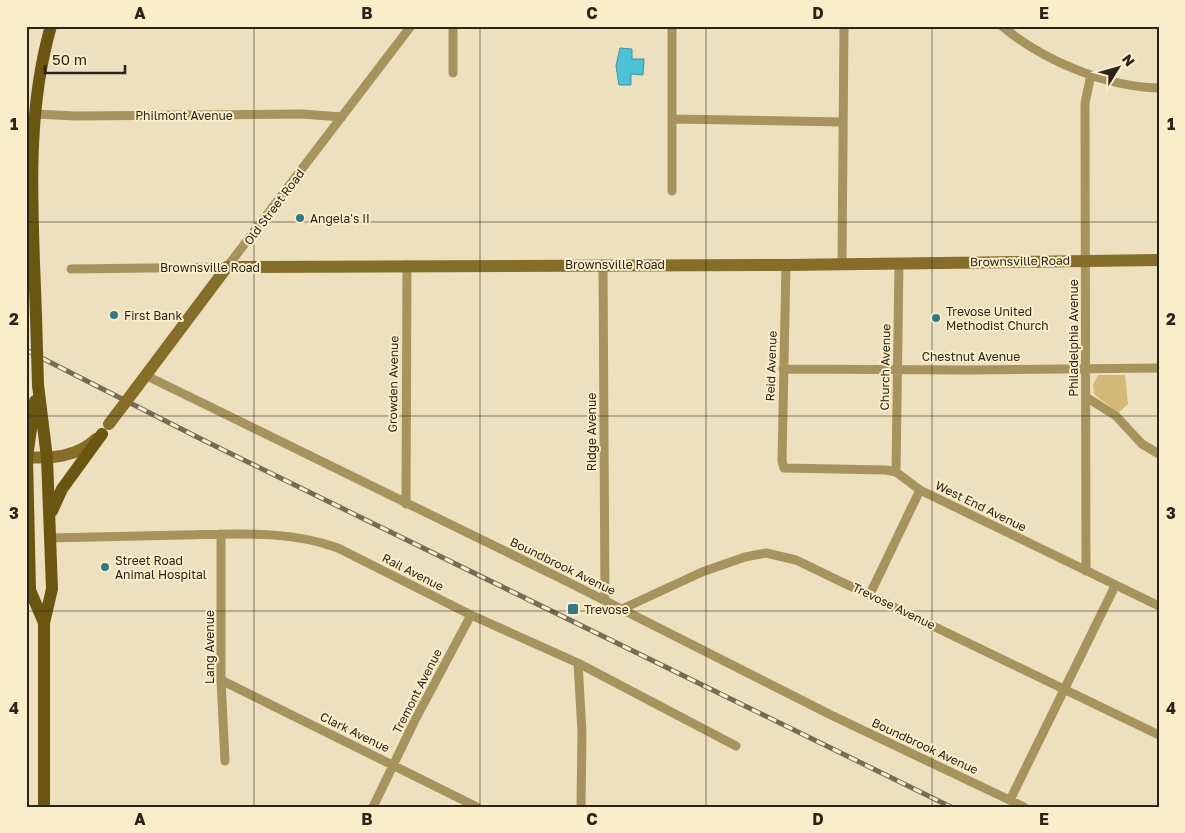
<svg xmlns="http://www.w3.org/2000/svg" width="1185" height="833" font-family="'Golos Text',sans-serif">
<rect width="100%" height="100%" fill="#ede0be"/>
<path fill="#d2b976" d="M1098,375H1125L1128,404L1118,413L1094,394L1093,385Z"/>
<path fill="#4bc2d5" stroke="#41939c" d="M620,48L632,49V59H644L643,75L631,74V85H619L616,66Z"/>
<g fill="none" stroke-linecap="round" stroke-linejoin="round">
<path stroke="#a7935e" stroke-width="9" d="M672,26V191
M1002,26C1042,60 1106,87 1159,88
M453,73V26
M35,114L76,116L302,114L342,117
M672,119L843,122
M842,262L844,26
M603,264L605,600
M786,265L782,461L784,468L886,470L896,472L920,490L1159,606
M71,269L227,267L411,26
M783,369L967,370L1159,368
M145,375L566,581L831,715L1024,807
M1086,397L1116,416L1142,444L1159,454
M896,472L899,263
M406,504L407,265
M221,534V680L225,761
M50,538C94,537 139,536 183,535C235,534 289,530 338,548L471,615L578,663L736,746
M1086,571L1085,103L1091,75
M870,594L920,490
M622,609L702,572L745,557L766,553L796,560L1159,735
M578,663L582,732L581,807
M221,680L477,807
M1010,800L1115,586
M373,807L415,720L471,615"/>
<path stroke="#856e2a" stroke-width="12" d="M137,387L227,267L786,265L1159,260
M26,457C51,459 77,457 96,439"/>
<path stroke="#6a5511" stroke-width="12" d="M36,316C33,220 24,119 51,26
M38,385L47,458L52,589L44,623V807
M35,401L27,457L30,590L44,623
M52,511L62,489L102,434"/>
<defs>
<path id="rail" d="M26,350L201,439L951,807"/>
</defs>
<use href="#rail" stroke="#756c57" stroke-width="5"/>
<use href="#rail" stroke="#faedca" stroke-width="3" stroke-dasharray="9" stroke-linecap="butt"/>
<path stroke="#856e2a" stroke-width="12" d="M109,424L137,387"/>
<path stroke="#6a5511" stroke-width="12" d="M36,316L38,385"/>
</g>
<path fill="none" stroke="#2a2518" stroke-width="1" stroke-opacity="0.55" d="M254,26V807M480,26V807M706,26V807M932,26V807M26,222H1159M26,416H1159M26,611H1159"/>
<g fill="#337985" stroke="#faedca" stroke-width="2">
<circle cx="300" cy="218" r="5"/>
<circle cx="114" cy="315" r="5"/>
<circle cx="936" cy="318" r="5"/>
<circle cx="105" cy="567" r="5"/>
<rect x="567" y="603" width="12" height="12" rx="2.5"/>
</g>
<g text-anchor="middle" dominant-baseline="central" stroke-width="4" stroke-linejoin="round" paint-order="stroke">
<g font-size="12" fill="#2a2518" stroke="#faedca">
<text x="184" y="115">Philmont Avenue</text>
<text transform="translate(274 207) rotate(-53)">Old Street Road</text>
<text transform="translate(1020 261) rotate(-1)">Brownsville Road</text>
<text x="615" y="264">Brownsville Road</text>
<text x="210" y="267">Brownsville Road</text>
<text transform="translate(1073 338) rotate(-90)">Philadelphia Avenue</text>
<text x="971" y="356">Chestnut Avenue</text>
<text transform="translate(771 366) rotate(-88)">Reid Avenue</text>
<text transform="translate(885 367) rotate(-89)">Church Avenue</text>
<text transform="translate(393 384) rotate(-89)">Growden Avenue</text>
<text transform="translate(591 432) rotate(-90)">Ridge Avenue</text>
<text transform="translate(981 506) rotate(26)">West End Avenue</text>
<text transform="translate(563 566) rotate(26)">Boundbrook Avenue</text>
<text transform="translate(413 572) rotate(27)">Rail Avenue</text>
<text transform="translate(894 606) rotate(26)">Trevose Avenue</text>
<text transform="translate(209 647) rotate(-90)">Lang Avenue</text>
<text transform="translate(417 691) rotate(-63)">Tremont Avenue</text>
<text transform="translate(355 732) rotate(26)">Clark Avenue</text>
<text transform="translate(925 746) rotate(25)">Boundbrook Avenue</text>
</g>
<g font-size="12" fill="#2a2518" stroke="#faedca" text-anchor="start">
<text x="310" y="218">Angela's II</text>
<text x="946" y="311">Trevose United<tspan x="946" dy="14">Methodist Church</tspan></text>
<text x="124" y="315">First Bank</text>
<text x="115" y="560">Street Road<tspan x="115" dy="14">Animal Hospital</tspan></text>
<text x="584" y="609">Trevose</text>
</g>
</g>
<rect width="1185" height="833" fill="none" stroke="#faedca" stroke-width="55"/>
<g transform="translate(1118 68) rotate(53)" stroke="#faedca" stroke-width="4" paint-order="stroke">
<path d="M0-4L9 19L0 12L-9 19Z" fill="#2a2518"/>
<text y="-8" font-size="14" font-weight="bold" text-anchor="middle" fill="#2a2518">N</text>
</g>
<path d="M45 65v8h80v-8" fill="none" stroke="#2a2518" stroke-width="2.5"/>
<text x="52" y="65" font-size="15" fill="#2a2518" stroke="#faedca" stroke-width="4" paint-order="stroke">50 m</text>
<rect x="28" y="28" width="1130" height="778" fill="none" stroke="#2a2518" stroke-width="2"/>
<g font-size="16" text-anchor="middle" font-weight="bold" fill="#2a2518">
<text x="140" y="19">A</text>
<text x="367" y="19">B</text>
<text x="592" y="19">C</text>
<text x="818" y="19">D</text>
<text x="1044" y="19">E</text>
<text x="14" y="130">1</text>
<text x="1171" y="130">1</text>
<text x="14" y="325">2</text>
<text x="1171" y="325">2</text>
<text x="14" y="519">3</text>
<text x="1171" y="519">3</text>
<text x="14" y="714">4</text>
<text x="1171" y="714">4</text>
<text x="140" y="825">A</text>
<text x="367" y="825">B</text>
<text x="592" y="825">C</text>
<text x="818" y="825">D</text>
<text x="1044" y="825">E</text>
</g>
</svg>
